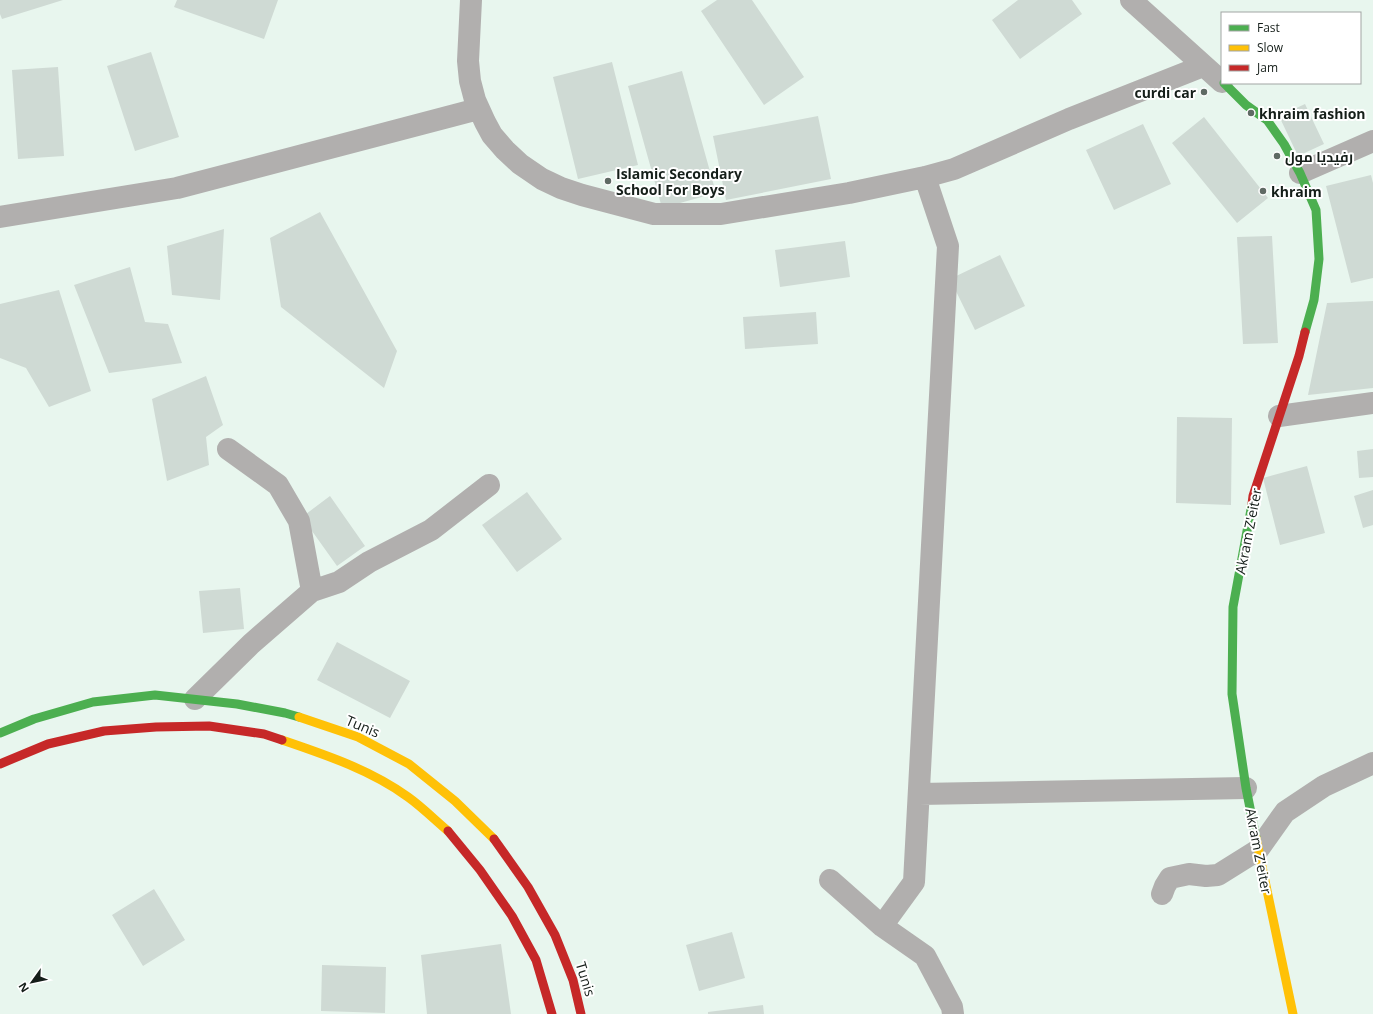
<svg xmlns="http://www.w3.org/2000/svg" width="1373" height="1014" font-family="'Open Sans',Cairo,sans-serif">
<rect width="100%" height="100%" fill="#e8f6ee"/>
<path fill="#cfdad4" d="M0,0H63L2,19L0,14Z
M177,0H278L264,39L174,7Z
M717,0H752L804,77L764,105L701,11Z
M1018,0H1072L1082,14L1020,59L992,20Z
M151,52L179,137L135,151L107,66Z
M612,62L638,165L578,179L553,77Z
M58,67L64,156L18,159L12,70Z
M682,71L716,193L662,208L628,86Z
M1305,104L1324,144L1298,156L1279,116Z
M818,116L831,179L726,200L713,136Z
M1204,117L1268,198L1237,223L1172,143Z
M1143,124L1171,184L1114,210L1086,150Z
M1371,175L1373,183V278L1351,283L1326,186Z
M320,212L397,351L384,388L281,307L270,238Z
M224,229L220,300L172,295L167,246Z
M1272,236L1278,343L1243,344L1237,237Z
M845,241L850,277L780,287L775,250Z
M1000,255L1025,306L975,330L950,279Z
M130,267L145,322L168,324L182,363L109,373L74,285Z
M59,290L91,391L49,407L26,368L0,358V304Z
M1373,301V388L1308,395L1327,303Z
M816,312L818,344L745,349L743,317Z
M206,376L223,425L206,437L209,465L167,481L152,399Z
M1177,417L1232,418L1231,505L1176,503Z
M1373,449V477L1359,478L1357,451Z
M1307,466L1325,533L1280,545L1263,478Z
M1373,490V525L1363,528L1354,496Z
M527,492L562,539L517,572L482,525Z
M330,496L365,546L337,566L302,517Z
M240,588L244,629L203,633L199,591Z
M337,642L410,681L390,718L317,680Z
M154,889L185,940L143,966L112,915Z
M732,932L745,978L699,991L686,945Z
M501,944L511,1014H427L421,955Z
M322,965L386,967L385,1013L321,1011Z
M763,1005L764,1014H708V1012Z"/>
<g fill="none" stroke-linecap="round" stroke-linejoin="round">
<path stroke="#b1afae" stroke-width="22" d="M471,0L468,61L470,81L475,100L485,122L492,135L505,150L520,164L542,179L561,188L582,195L654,214H721L849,193L925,177L954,169L1069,119L1203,66
M1131,0L1222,82
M1300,173L1373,141
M0,217L177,188L478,109
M1279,416L1373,403
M228,449L278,485L299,521L312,591
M195,699L251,644L312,591L339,582L369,562L431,530L489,485
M919,794L1246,788
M830,880L882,926L925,956L952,1007L953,1014
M1162,894L1165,886L1170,878L1189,874L1206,876L1218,875L1258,850L1285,812L1324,786L1373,763
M882,926L914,882L948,246L925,177"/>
<path stroke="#4caf50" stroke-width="9" d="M1224,83L1246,105L1267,120L1284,144L1300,173L1316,210L1319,259L1314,300L1305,332
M1252,504L1233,607L1232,694L1246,788L1256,838
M0,733L34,719L93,702L155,695L237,704L285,713L299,717"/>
<path stroke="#ffc107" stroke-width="9" d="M299,717L358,737L409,764L455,801L494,839
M282,740C326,755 371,770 408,797C422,807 435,820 448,831
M1256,838L1293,1014"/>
<path stroke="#c62828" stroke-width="9" d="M1252,504L1253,496L1299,356L1305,332
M0,764L48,744L104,731L156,727L209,726L264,734L282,740
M448,831L480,870L512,916L536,960L552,1014
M494,839L528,887L555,935L573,980L581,1014"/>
</g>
<g fill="#5f6a64" stroke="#fff" stroke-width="1.5">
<circle cx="1204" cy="92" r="4"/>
<circle cx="1251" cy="113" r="4"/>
<circle cx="1277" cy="156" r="4"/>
<circle cx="608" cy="181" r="4"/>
<circle cx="1263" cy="191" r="4"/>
</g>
<g text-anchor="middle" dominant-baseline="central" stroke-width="4" stroke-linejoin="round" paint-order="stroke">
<g font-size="14" font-weight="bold" fill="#151e19" stroke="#fff" text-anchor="start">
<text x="1196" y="92" text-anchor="end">curdi car</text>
<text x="1259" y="113">khraim fashion</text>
<text x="1285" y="156">رفيديا مول</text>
<text x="616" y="173">Islamic Secondary<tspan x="616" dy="16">School For Boys</tspan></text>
<text x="1271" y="191">khraim</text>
</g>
<g font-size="14" fill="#151e19" stroke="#fff">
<text transform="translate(1248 531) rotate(-79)">Akram Z'eiter</text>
<text transform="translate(363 726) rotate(23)">Tunis</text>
<text transform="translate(1259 851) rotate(79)">Akram Z'eiter</text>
<text transform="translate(586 979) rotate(73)">Tunis</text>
</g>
</g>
<rect x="1221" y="12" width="140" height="72" fill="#ffffff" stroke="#a1a5a3"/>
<rect x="1229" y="25" width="20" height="6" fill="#4caf50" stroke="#a1a5a3"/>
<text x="1257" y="32" font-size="12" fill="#151e19">Fast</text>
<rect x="1229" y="45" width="20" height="6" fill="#ffc107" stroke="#a1a5a3"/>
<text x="1257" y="52" font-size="12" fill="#151e19">Slow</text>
<rect x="1229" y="65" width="20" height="6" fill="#c62828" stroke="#a1a5a3"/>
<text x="1257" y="72" font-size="12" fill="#151e19">Jam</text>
<g transform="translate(32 982) rotate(237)" stroke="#ffffff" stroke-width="3" paint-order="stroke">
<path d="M0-3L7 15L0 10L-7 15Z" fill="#151e19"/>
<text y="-6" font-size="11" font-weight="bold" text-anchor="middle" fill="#151e19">N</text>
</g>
</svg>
